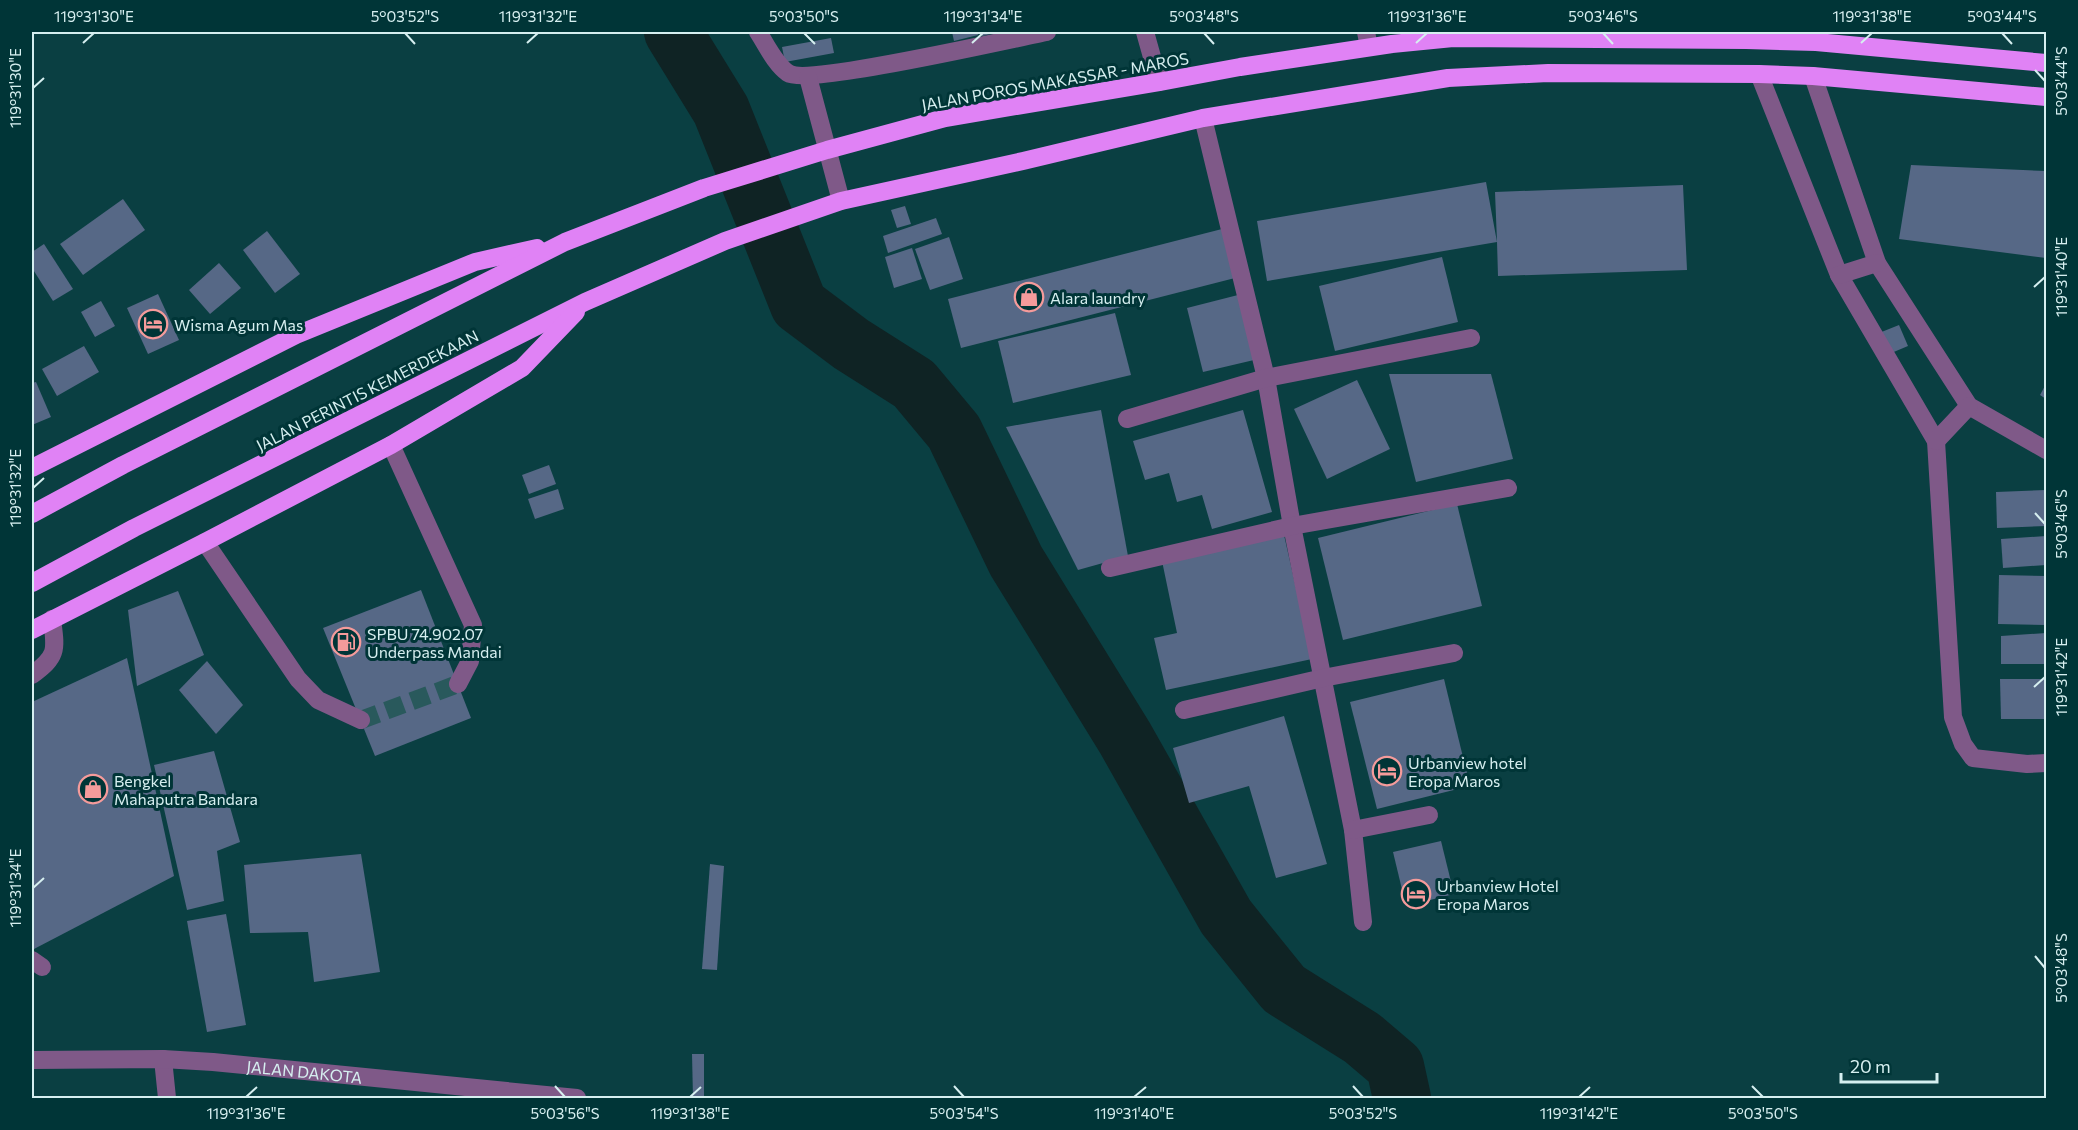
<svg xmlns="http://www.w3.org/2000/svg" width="2078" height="1130" font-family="Commissioner,sans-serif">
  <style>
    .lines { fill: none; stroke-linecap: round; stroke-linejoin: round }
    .river { stroke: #0f2324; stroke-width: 58 }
    .building { fill: #566886 }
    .minor-tunnel { stroke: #29595c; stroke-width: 18; stroke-dasharray: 18 9; stroke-linecap: butt }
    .minor { stroke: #7f5988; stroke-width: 18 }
    .highway { stroke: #e082f5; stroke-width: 18 }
    .ticks { fill: none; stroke: #d6eff0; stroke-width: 2 }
    .labels { text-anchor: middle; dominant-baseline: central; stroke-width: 6; stroke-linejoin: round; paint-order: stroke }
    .street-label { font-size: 16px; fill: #d6eff0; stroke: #003537 }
    .poi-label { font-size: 16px; fill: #d6eff0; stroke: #003537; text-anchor: start }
    .neatline { fill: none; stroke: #d6eff0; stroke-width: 2 }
    .ticks-label { font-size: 15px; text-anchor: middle; fill: #d6eff0 }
  </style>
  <rect width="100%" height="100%" fill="#0a3f42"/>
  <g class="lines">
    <!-- river -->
    <path class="river" d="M673,32L721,110L799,305L851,344L914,384L954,432L1016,561L1125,738L1226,917L1284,989L1362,1038L1395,1066L1402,1098"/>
  </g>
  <!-- building -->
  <g class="building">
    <path d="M952,32H977L978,35L954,41Z"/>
    <path d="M981,32H999L982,36Z"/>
    <path d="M831,38L834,53L785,62L782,47Z"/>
    <path d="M1911,165L2046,171V258L1899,239Z"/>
    <path d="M1486,182L1497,242L1495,192L1683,185L1687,270L1498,276L1497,242L1267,281L1257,221Z"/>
    <path d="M123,199L145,230L83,275L60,244Z"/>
    <path d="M905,206L911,224L897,228L891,210Z"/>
    <path d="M936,218L942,234L888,253L883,236Z"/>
    <path d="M1222,229L1235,278L961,348L948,299Z"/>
    <path d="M267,231L300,274L275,293L243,250Z"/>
    <path d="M949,237L963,279L930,290L915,249Z"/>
    <path d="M44,244L73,289L53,301L32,268V252Z"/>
    <path d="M912,248L922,279L894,288L885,257Z"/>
    <path d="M1442,257L1458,322L1335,351L1319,286Z"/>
    <path d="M219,263L241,288L210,314L189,290Z"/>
    <path d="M158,294L179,340L148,354L127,308Z"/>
    <path d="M1238,295L1254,360L1203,372L1187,308Z"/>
    <path d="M101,301L115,326L95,337L81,312Z"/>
    <path d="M1115,313L1131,375L1013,403L998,341Z"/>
    <path d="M1899,325L1908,346L1889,354L1879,333Z"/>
    <path d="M84,346L99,372L57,396L42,369Z"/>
    <path d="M1389,374H1491L1513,459L1416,482Z"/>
    <path d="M1357,380L1390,449L1327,479L1294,409Z"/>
    <path d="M36,382L51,417L32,425V383Z"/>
    <path d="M2046,384V399L2040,395Z"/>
    <path d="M1101,410L1128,556L1078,570L1006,427Z"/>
    <path d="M1243,410L1272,512L1212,529L1202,495L1177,502L1169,473L1145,480L1133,441Z"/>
    <path d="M549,465L556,484L529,494L522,475Z"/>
    <path d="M558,489L564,509L535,519L528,499Z"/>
    <path d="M2046,490V526L1997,528L1996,492Z"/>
    <path d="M1457,504L1482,606L1343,640L1318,538Z"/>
    <path d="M1284,535L1312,659L1166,690L1154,638L1177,633L1162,561Z"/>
    <path d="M2046,536V565L2003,568L2001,539Z"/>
    <path d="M1999,575L2046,576V625L1998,624Z"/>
    <path d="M421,590L471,718L375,756L323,628Z"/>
    <path d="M178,591L204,655L137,686L128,610Z"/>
    <path d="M2046,633V664H2001V636Z"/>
    <path d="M127,658L174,876L34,949L32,944V702Z"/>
    <path d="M207,661L243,705L216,734L179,690Z"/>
    <path d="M1444,679L1470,786L1377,809L1350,702Z"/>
    <path d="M2000,679H2046V719H2001Z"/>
    <path d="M1284,716L1327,864L1276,878L1249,786L1189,803L1173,748Z"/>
    <path d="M214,751L240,842L217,851L224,901L187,910L154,765Z"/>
    <path d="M1441,841L1454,894L1406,906L1393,852Z"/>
    <path d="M361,854L380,972L314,982L308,932L250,933L244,865Z"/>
    <path d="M710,864L724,866L717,970L702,969Z"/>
    <path d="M226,914L246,1025L207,1032L187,921Z"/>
    <path d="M692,1054H704V1098H693Z"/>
  </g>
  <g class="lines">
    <!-- minor-tunnel -->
    <path class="minor-tunnel" d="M361,720L458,684"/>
    <!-- minor -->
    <g class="minor">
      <path d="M758,32C766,44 775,64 788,73C807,86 1011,39 1047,32"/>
      <path d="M1145,32L1159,82"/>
      <path d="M1366,32L1369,47"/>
      <path d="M1759,74L1839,275L1936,441L1953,717L1963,744L1973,758L2027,764L2046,763"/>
      <path d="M1813,76L1877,263L1969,406L2046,450"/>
      <path d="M808,77L841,201"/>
      <path d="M1203,118L1266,378L1292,526L1353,830L1363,922"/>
      <path d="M1839,275L1877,263"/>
      <path d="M1127,419L1266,378L1471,338"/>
      <path d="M1936,441L1969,406"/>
      <path d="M391,445L473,625L470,661L458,684"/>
      <path d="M205,542L298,679L318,700L361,720"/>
      <path d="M1110,568L1292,526L1508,488"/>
      <path d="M32,675C58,656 56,650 52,619"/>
      <path d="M1184,710L1323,678L1454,653"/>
      <path d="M1353,830L1429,815"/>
      <path d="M32,960L42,967"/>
      <path d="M163,1059L167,1098"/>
      <path id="s1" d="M32,1060L163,1059L213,1062L577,1098"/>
    </g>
    <!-- highway -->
    <g class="highway">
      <path d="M32,468L296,335L475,262L537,248"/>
      <path d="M32,514L123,465L565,242L704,188L827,150L945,118L1159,82L1240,67L1392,44L1453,38L1746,40L1816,42L2046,63"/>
      <path d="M32,583L134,528L585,302L725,241L841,201L1023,161L1203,118L1448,78L1548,73L1759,74L1813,76L2046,97"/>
      <path d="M32,630L205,542L391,445L522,368L576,312"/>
    </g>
  </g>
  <!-- ticks -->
  <path class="ticks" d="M405,33L415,44M804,33L815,44M1204,33L1214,44M1603,33L1613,44M2002,33L2012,44M83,43L94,33M527,43L538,33M972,43L983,33M1416,43L1427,33M1861,43L1872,33M2035,70L2045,81M33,88L44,78M2034,287L2045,277M33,488L44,478M2035,513L2045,524M2034,687L2045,677M33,888L44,878M2035,956L2045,968M555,1086L565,1097M954,1086L964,1097M1353,1086L1363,1097M1752,1086L1763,1097M246,1097L257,1087M690,1097L701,1087M1134,1097L1146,1087M1579,1097L1590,1087"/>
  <!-- icons -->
  <defs>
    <g id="shop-ring" transform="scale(1.5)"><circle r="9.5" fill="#003537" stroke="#f59b9b" stroke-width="1.5"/><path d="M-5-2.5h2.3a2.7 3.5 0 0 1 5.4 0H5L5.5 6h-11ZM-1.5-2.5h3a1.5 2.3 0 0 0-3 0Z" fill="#f59b9b"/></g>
    <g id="hotel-ring" transform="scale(1.5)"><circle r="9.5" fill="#003537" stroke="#f59b9b" stroke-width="1.5"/><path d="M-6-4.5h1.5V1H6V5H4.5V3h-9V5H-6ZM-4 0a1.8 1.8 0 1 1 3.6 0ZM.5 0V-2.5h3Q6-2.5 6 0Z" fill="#f59b9b"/></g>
    <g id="fuel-ring" transform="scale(1.5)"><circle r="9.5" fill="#003537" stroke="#f59b9b" stroke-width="1.5"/><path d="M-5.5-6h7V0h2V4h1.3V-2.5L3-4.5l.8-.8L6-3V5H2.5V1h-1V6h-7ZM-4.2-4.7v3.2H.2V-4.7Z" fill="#f59b9b"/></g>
  </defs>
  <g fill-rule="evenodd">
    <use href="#shop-ring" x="1029" y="297"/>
    <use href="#hotel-ring" x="153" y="324"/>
    <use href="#fuel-ring" x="346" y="642"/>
    <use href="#hotel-ring" x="1387" y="771"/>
    <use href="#shop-ring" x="93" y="789"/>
    <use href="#hotel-ring" x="1416" y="894"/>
  </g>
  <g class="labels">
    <!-- street labels -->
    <g class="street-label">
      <text transform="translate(1055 81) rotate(-10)">JALAN POROS MAKASSAR - MAROS</text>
      <text transform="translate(367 390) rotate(-27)">JALAN PERINTIS KEMERDEKAAN</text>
      <text stroke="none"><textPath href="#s1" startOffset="273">JALAN DAKOTA</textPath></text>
    </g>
    <!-- poi labels -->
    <g class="poi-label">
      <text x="1050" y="297">Alara laundry</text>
      <text x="174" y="324">Wisma Agum Mas</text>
      <text x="367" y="633">SPBU 74.902.07<tspan x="367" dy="18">Underpass Mandai</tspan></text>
      <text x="1408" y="762">Urbanview hotel<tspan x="1408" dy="18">Eropa Maros</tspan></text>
      <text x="114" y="780">Bengkel<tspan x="114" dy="18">Mahaputra Bandara</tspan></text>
      <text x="1437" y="885">Urbanview Hotel<tspan x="1437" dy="18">Eropa Maros</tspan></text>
    </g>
  </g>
  <!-- border -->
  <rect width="2078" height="1130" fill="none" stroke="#003537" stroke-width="66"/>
  <!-- scale -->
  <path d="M1841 1073v9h96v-9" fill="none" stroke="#d6eff0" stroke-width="3"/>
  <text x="1850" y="1073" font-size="18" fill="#d6eff0" stroke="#003537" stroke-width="4.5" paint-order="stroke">20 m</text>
  <rect x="33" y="33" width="2012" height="1064" class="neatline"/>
  <g class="ticks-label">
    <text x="94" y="22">119°31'30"E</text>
    <text x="405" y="22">5°03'52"S</text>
    <text x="538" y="22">119°31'32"E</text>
    <text x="804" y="22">5°03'50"S</text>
    <text x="983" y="22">119°31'34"E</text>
    <text x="1204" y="22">5°03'48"S</text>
    <text x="1427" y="22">119°31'36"E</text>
    <text x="1603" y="22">5°03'46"S</text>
    <text x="1872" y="22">119°31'38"E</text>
    <text x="2002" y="22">5°03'44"S</text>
    <text transform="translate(2062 81) rotate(-90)" y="5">5°03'44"S</text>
    <text transform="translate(16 88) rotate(-90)" y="5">119°31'30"E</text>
    <text transform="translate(2062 277) rotate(-90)" y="5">119°31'40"E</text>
    <text transform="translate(16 488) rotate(-90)" y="5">119°31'32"E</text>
    <text transform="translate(2062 524) rotate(-90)" y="5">5°03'46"S</text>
    <text transform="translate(2062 677) rotate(-90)" y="5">119°31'42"E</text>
    <text transform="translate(16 888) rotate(-90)" y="5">119°31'34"E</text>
    <text transform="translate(2062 968) rotate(-90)" y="5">5°03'48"S</text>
    <text x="246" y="1119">119°31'36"E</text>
    <text x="565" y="1119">5°03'56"S</text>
    <text x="690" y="1119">119°31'38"E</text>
    <text x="964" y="1119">5°03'54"S</text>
    <text x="1134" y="1119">119°31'40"E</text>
    <text x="1363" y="1119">5°03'52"S</text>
    <text x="1579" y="1119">119°31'42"E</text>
    <text x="1763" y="1119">5°03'50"S</text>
  </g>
</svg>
